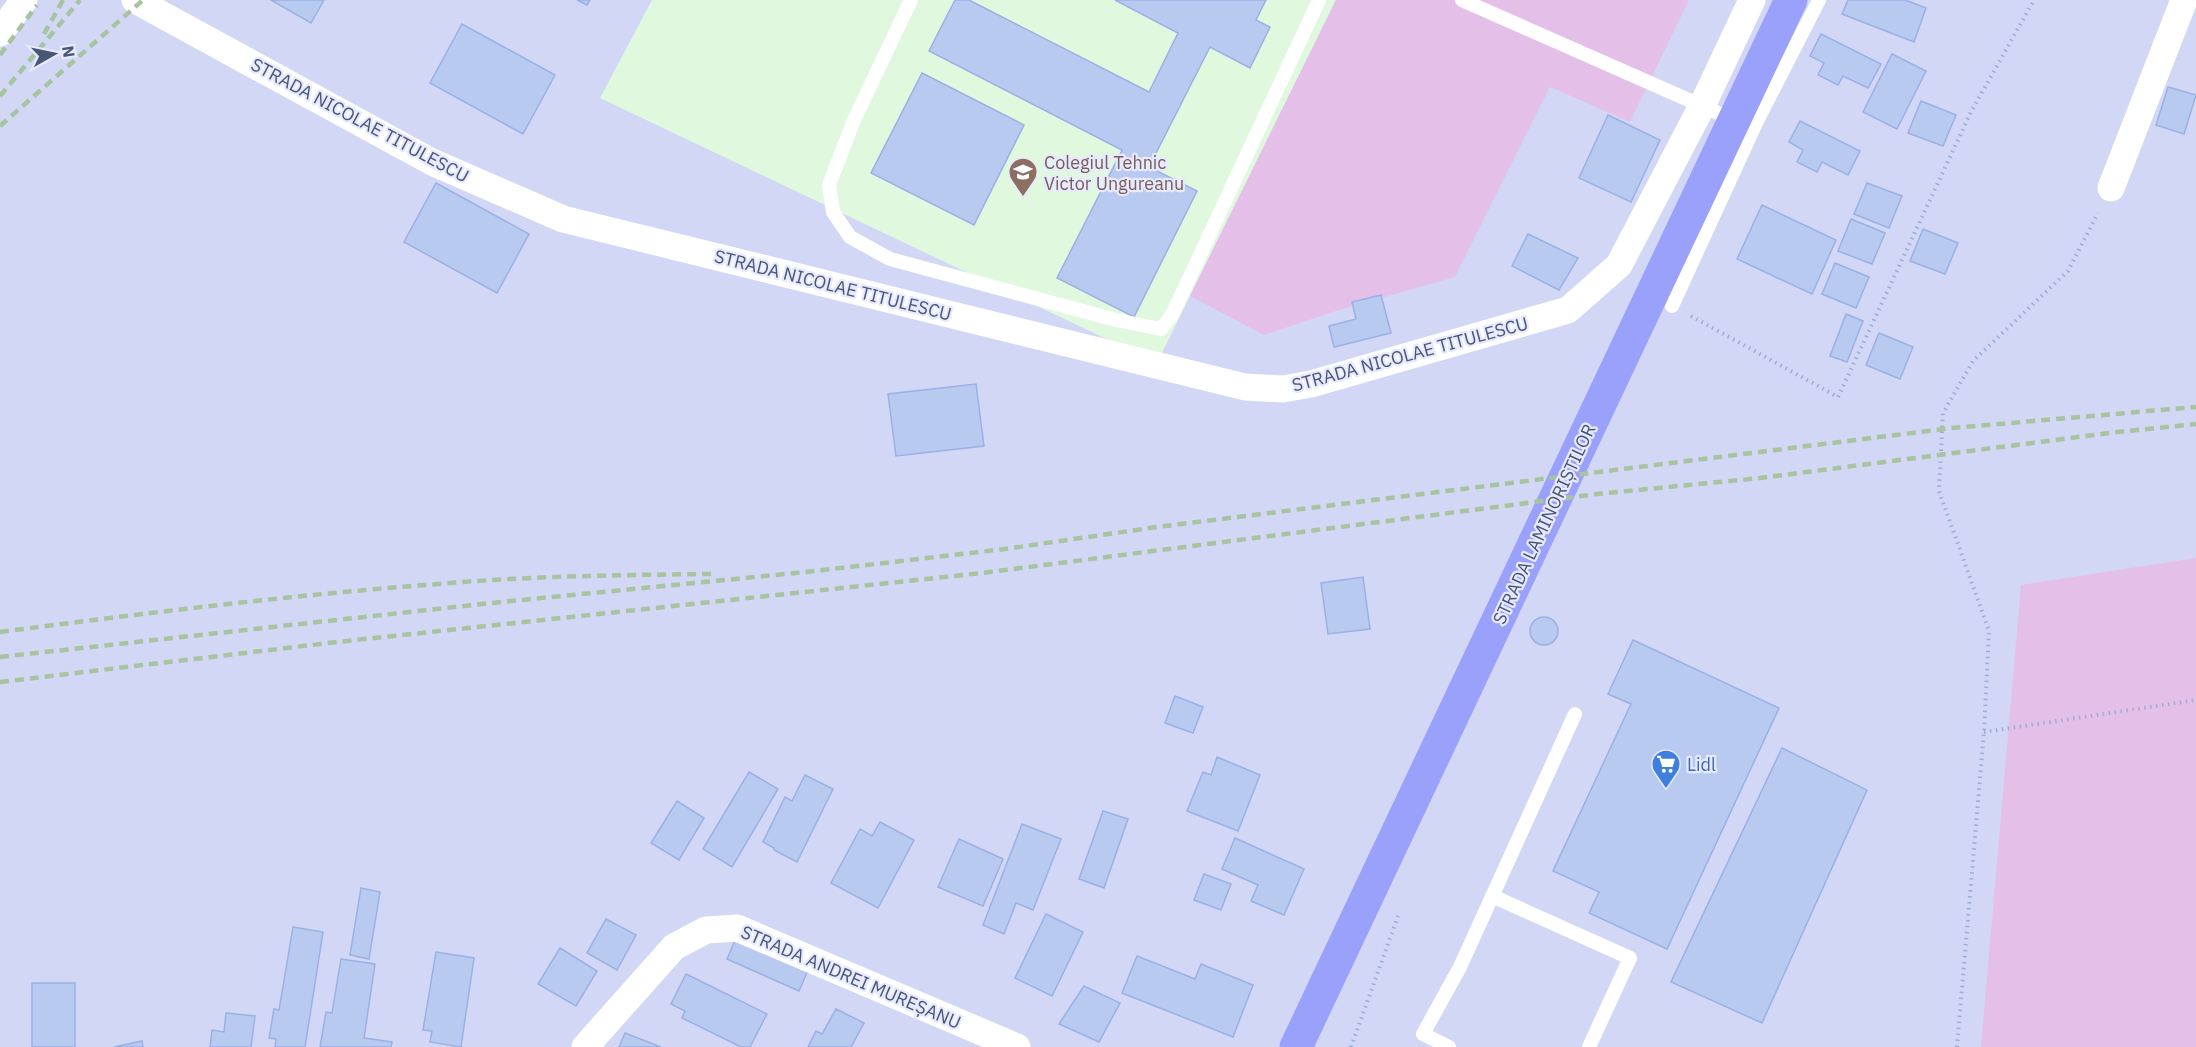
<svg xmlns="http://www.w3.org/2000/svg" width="2196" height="1047" font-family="'IBM Plex Sans',sans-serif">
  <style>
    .residential { fill: #d2d7f5 }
    .education { fill: #e0f8de }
    .green { fill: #e4c0e9 }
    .building { fill: #b9caf1; stroke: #99b1e4; stroke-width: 1.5 }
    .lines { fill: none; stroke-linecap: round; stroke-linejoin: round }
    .path { stroke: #9caed5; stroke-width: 4; stroke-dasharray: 1.5 4.5; stroke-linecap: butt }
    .service { stroke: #fff; stroke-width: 14 }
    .minor { stroke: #fff; stroke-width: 27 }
    .primary { stroke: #99a1fb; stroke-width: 33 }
    .rail { stroke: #a6c4a0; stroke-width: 4.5; stroke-dasharray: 9 6; stroke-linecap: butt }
    .labels { text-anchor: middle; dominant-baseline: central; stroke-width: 4.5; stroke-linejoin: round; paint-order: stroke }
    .street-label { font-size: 18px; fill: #485773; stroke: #e7e9ff }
    .education-label { font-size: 18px; fill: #785e54; stroke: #e7e9ff; text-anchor: start }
    .shop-label { font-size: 18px; fill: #366cbe; stroke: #e7e9ff; text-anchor: start }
  </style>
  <rect width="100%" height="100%" fill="#e1e3fc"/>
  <!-- residential -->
  <rect class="residential" x="0" y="0" width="2196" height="1047"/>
  <!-- education -->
  <path class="education" d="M652,0H1336L1157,363L600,98Z"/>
  <!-- green -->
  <g class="green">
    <path d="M1336,0H1689L1630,122L1550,87L1455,277L1339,310L1264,335L1190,296Z"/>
    <path d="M2196,558V1047H1981L2021,585Z"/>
  </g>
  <!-- building -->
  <g class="building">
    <path d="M271,0H324L311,23Z"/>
    <path d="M577,0H590L587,5Z"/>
    <path d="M955,0H969L1149,92L1178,33L1115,0H1266L1256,20L1270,27L1250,68L1210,47L1149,167L1197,191L1134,317L1057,278L1122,150L929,51Z"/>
    <path d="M1848,0H1905L1926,8L1914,42L1842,14Z"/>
    <path d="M462,24L555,75L523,134L430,83Z"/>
    <path d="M1821,34L1881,64L1868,88L1843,76L1838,85L1818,75L1824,63L1810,56Z"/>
    <path d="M1892,54L1926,71L1897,129L1863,112Z"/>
    <path d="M922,73L1024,125L974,225L871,173Z"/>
    <path d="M2168,87L2196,95L2184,134L2156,125Z"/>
    <path d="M1921,101L1956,115L1943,146L1908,133Z"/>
    <path d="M1608,115L1660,140L1631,202L1579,178Z"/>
    <path d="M1800,121L1860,151L1848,175L1822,162L1817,172L1797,162L1803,150L1789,142Z"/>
    <path d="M436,183L529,234L497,293L404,242Z"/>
    <path d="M1867,183L1902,196L1889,228L1854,214Z"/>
    <path d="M1762,205L1836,240L1812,294L1737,259Z"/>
    <path d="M1851,219L1885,233L1872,264L1838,251Z"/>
    <path d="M1923,229L1958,243L1945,274L1910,261Z"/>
    <path d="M1528,234L1578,258L1559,290L1512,266Z"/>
    <path d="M1835,263L1869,277L1856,308L1822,294Z"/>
    <path d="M1381,295L1391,333L1334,347L1329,326L1356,319L1352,302Z"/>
    <path d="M1846,314L1863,321L1847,362L1830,356Z"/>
    <path d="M1879,333L1913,347L1900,379L1866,365Z"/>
    <path d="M976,384L984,446L896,456L888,394Z"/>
    <path d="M1363,577L1370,629L1328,634L1321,583Z"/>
    <circle cx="1544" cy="631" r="14"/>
    <path d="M1633,640L1779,708L1667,949L1589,913L1599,892L1553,871L1631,704L1608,694Z"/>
    <path d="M1175,696L1203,707L1193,733L1165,723Z"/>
    <path d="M1782,748L1867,790L1762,1023L1671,982Z"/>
    <path d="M1217,757L1260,775L1238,831L1187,811L1203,772L1211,775Z"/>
    <path d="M749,772L778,789L732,867L703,849Z"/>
    <path d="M805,775L833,789L797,862L774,850V848L763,842L785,797L792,801Z"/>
    <path d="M677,801L704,818L679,860L651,843Z"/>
    <path d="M1103,811L1128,819L1104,888L1079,879Z"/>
    <path d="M880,822L914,840L878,908L831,883L860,829L872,836Z"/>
    <path d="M1022,824L1061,839L1033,910L1016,903L1004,934L983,925Z"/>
    <path d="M1235,838L1304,869L1284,915L1251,901L1258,885L1222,869Z"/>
    <path d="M959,839L1003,859L983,906L938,887Z"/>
    <path d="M1204,874L1231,884L1221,910L1194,900Z"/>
    <path d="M361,888L380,892L369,959L350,955Z"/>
    <path d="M1046,914L1083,932L1052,996L1015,978Z"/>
    <path d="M606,919L636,935L617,970L587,953Z"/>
    <path d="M293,927L323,932L305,1047H275L276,1039L269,1038L274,1009L279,1010Z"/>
    <path d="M736,938L808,970L799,991L727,959Z"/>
    <path d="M560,948L597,971L576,1006L538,984Z"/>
    <path d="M436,952L474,958L461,1047L430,1042L432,1031L423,1030Z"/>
    <path d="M1137,956L1195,979L1201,964L1253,985L1233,1037L1122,993Z"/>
    <path d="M341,959L375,964L364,1038L392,1042L391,1047H320L326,1012L332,1013Z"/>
    <path d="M686,974L767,1014L750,1047H741L682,1018L685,1011L671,1004Z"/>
    <rect x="32" y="983" width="43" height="64"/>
    <path d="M1084,986L1120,1003L1099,1042L1059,1024Z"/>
    <path d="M836,1009L864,1023L851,1047H808L816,1031L822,1034Z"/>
    <path d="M226,1013L255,1016L251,1047H210L212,1030L224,1032Z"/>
    <path d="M625,1033L661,1047H619Z"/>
    <path d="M142,1041L143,1047H114Z"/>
  </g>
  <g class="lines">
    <!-- path -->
    <g class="path">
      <path d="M1691,316L1838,397L1971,112L2034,0"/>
      <path d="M1984,732L2196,700"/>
      <path d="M1351,1047L1398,916"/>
      <path d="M1957,1047L1984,732L1989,631L1939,491L1943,413L1973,361L2068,271L2098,213"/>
    </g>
    <!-- service -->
    <g class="service">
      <path d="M911,0L854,120L829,185L833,212L850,237L890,259L1116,320L1161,329L1172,315L1319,0"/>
      <path d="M1462,0L1734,120"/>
      <path d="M1672,306L1756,123L1819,0"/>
      <path d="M1492,896L1630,958L1589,1047"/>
      <path d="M1449,1047L1423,1034L1460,967L1575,714"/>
    </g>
    <!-- minor -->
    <g class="minor">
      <path d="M135,0L432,162L563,219L1245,387L1283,389L1311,384L1568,310L1619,265L1702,106L1752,0"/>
      <path d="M0,33L24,0"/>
      <path d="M2111,188L2184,0"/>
      <path d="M585,1047L674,947L706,930L737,928L1017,1047"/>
    </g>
    <!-- primary -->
    <path class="primary" d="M1296,1047L1791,0"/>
    <!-- rail -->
    <g class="rail">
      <path d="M44,34L63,0"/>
      <path d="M0,55L37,5"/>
      <path d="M0,96L80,0"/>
      <path d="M0,126L143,0"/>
      <path d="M0,632C146,613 292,595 438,584C529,576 620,575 711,574"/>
      <path d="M0,657L491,603L806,572L1005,549L1157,527L1952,428L2196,407"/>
      <path d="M0,682L337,642L982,573L1597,494L1760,478L2117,432L2196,424"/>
    </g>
  </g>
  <!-- icons -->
  <defs>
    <g id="school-pin" transform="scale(1.5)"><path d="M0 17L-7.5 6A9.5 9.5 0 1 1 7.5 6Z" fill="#8d6e63" stroke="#e7e9ff"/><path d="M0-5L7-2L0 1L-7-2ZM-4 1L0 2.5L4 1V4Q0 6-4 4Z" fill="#fff"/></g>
    <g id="supermarket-pin" transform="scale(1.5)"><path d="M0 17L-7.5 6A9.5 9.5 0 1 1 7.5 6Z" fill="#3f7fe0" stroke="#e7e9ff"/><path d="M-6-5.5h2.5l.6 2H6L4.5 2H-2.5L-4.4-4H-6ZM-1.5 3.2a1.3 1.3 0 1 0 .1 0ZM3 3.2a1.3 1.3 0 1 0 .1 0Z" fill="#fff"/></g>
  </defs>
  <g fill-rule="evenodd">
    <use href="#school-pin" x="1023" y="172"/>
    <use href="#supermarket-pin" x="1666" y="764"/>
  </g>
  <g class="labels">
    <!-- street labels -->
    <g class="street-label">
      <text transform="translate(360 120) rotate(28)">STRADA NICOLAE TITULESCU</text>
      <text transform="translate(833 285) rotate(14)">STRADA NICOLAE TITULESCU</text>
      <text transform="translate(1410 354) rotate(-15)">STRADA NICOLAE TITULESCU</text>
      <text transform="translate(1544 524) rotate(-65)">STRADA LAMINORIȘTILOR</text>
      <text transform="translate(851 977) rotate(23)">STRADA ANDREI MUREȘANU</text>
    </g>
    <!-- education labels -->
    <g class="education-label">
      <text x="1044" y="162">Colegiul Tehnic<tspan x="1044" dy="21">Victor Ungureanu</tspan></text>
    </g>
    <!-- shop labels -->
    <g class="shop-label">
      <text x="1687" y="764">Lidl</text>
    </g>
  </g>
  <!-- north arrow -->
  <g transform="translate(54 54) rotate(81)" stroke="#e7e9ff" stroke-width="4.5" paint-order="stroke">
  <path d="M0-4.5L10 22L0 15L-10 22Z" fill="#485773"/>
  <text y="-9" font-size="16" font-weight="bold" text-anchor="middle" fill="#485773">N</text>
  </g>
</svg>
